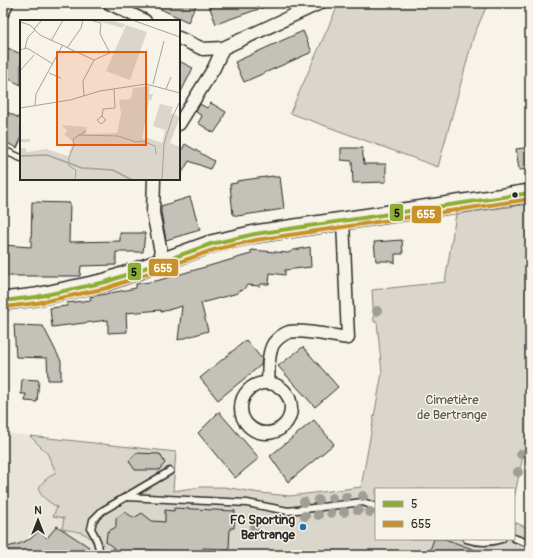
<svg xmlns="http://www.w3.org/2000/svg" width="533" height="558" font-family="Pangolin,sans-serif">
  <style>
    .built { fill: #e8e4da }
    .green { fill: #dad6cc; stroke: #82807c }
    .building { fill: #c4c1b9; stroke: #2b2b2b }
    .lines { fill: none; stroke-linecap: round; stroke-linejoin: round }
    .lane-casing { stroke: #2b2b2b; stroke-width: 9 }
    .street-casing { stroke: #2b2b2b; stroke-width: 15 }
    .secondary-casing { stroke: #2b2b2b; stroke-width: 20 }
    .lane { stroke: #f7f3e8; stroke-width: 6 }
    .street { stroke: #f7f3e8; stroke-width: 12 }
    .secondary { stroke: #f7f3e8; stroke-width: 17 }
    .bus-1-casing { stroke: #f7f3e8; stroke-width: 7 }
    .bus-2-casing { stroke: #f7f3e8; stroke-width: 7 }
    .bus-1 { stroke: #8dad36; stroke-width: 4 }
    .bus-2 { stroke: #c79227; stroke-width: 4 }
    .tree { fill: #9f9d96 }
    .bus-dot { fill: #2b2b2b; stroke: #f7f3e8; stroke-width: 1.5 }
    .poi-dot { fill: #1f6fb2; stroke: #f7f3e8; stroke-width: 1.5 }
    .labels { text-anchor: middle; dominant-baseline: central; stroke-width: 3; stroke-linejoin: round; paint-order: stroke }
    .park-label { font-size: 13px; fill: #575653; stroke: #f7f3e8 }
    .poi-label { font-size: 13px; font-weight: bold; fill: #2b2b2b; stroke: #f7f3e8; text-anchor: end }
    .inset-river { fill: none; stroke: #afaca4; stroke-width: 2 }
    .inset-road { fill: none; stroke: #a5a39c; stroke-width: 1 }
    .view { fill: #e8590c; fill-opacity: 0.15; stroke: #e8590c; stroke-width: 2 }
    .inset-edge { fill: none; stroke: #2b2b2b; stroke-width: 2 }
    .line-badge { stroke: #f7f3e8; stroke-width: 1.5 }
    .badge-label { font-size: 11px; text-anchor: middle; font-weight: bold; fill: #fff }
    .pale-badge-label { font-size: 11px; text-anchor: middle; font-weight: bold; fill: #111 }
  </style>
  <rect width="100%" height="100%" fill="#f7f3e8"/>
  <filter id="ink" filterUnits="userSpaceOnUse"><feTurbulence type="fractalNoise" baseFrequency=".025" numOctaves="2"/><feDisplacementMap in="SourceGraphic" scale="8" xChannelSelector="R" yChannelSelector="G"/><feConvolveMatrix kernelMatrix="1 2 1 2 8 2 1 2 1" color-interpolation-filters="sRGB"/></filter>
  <g filter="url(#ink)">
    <!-- built -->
    <path class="built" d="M3,433L116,446L64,518L62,529L85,534L92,540L95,549V555H3Z"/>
    <!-- green -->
    <g class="green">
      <path d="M339,3H488L474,35L438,167L290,113Z"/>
      <path d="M530,204V422L514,499V489H376V539H514V522L528,528L530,526V555H95C95,532 80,532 62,529L64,518L53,516L57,507C33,492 34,487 56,472L47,453L30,436L176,452L173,491L201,487H224L260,493L290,496L361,487L382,373L377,322H374L372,290L445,282L456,214Z"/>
    </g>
    <!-- building -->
    <g class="building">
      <path d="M148,3H197L188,22Z"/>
      <path d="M208,3H270V5L216,24Z"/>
      <path d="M303,31L312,52L244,82L235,62Z"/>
      <path d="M3,46L21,54V85L3,76Z"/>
      <path d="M179,61L193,68L179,96Z"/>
      <path d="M211,103L226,112L222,119L223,120L214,133L198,123L202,116L196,112L200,104L207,108Z"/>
      <path d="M3,110L21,119V139L17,148L3,141Z"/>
      <path d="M185,144L214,161L210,169L189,161L179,178V155Z"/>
      <path d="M530,147V169L519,170L516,149Z"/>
      <path d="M341,148H362L364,164H386V182L353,183L352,161L341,160Z"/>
      <path d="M273,176V177H280L284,209L237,216L236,215H233L230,184L237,183V181Z"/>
      <path d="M190,197L200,230L166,240L161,212V206Z"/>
      <path d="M32,202L70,203L69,242L120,241V233H145L143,252H116V265L81,266L80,276H3V245L31,247Z"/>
      <path d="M402,240L403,254H395V263L389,261H376L374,242Z"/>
      <path d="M310,247L311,267L285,270V275L270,273L269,284H261L260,286L247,285L243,290L238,291V293L201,303L208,331L178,340L182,306L161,312V310L126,313L127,332L108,333V320L52,327L50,308L67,306L66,303L91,300L90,297L136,288V284L156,281L251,254V250L288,253L294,250Z"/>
      <path d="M14,325L43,326L61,361V380H48L47,358L16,357Z"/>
      <path d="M246,340L262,359L261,365L218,400L200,378Z"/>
      <path d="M303,347L338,387L315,407L278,366Z"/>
      <path d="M22,379L39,380L37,402L25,401L26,394H21Z"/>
      <path d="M219,412L259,458L235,478L198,433Z"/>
      <path d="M314,420L334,444L288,482L270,456Z"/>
      <path d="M136,453L160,454L165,463L159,470H135L129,461Z"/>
      <path d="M174,508L235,511L234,528H230L229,549L203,548V553L149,550V555H114V548L106,542L107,532L116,527V518L125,512L134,518L142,513L152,521L165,522V510L174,511Z"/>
      <path d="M57,526L89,547L82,555H3V548L19,544L30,539L40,530L47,538Z"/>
      <path d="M434,539H445L486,554V555H435L429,553Z"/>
    </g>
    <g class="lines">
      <!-- lane casing -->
      <g class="lane-casing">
        <g id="lane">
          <path d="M3,150L21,158"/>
          <path d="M127,497L247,503L288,511L363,502L376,507"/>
          <path d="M514,538L530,544"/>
          <path d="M466,539C478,543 490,543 502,539"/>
          <path d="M99,555C100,545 96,537 91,529L93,520L102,511L170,471"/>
        </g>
      </g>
      <!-- street casing -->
      <g class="street-casing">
        <g id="street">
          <path d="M109,3L145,21"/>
          <path d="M3,12L7,3"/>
          <path d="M179,38L203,49L223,48"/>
          <path d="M179,124L214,68L223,48L320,3"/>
          <path d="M154,179L153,213L163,262"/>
          <circle cx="266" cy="408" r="25"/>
          <path d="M268,383C269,371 267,353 274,343C278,338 283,334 289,332C301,329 334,336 348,338L343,220"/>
        </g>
      </g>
      <!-- secondary casing -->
      <g class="secondary-casing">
        <path id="secondary" d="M3,301L36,297L106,282L211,244L255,234L530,193"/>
      </g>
      <!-- lane -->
      <use href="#lane" class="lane"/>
      <!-- street -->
      <use href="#street" class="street"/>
      <!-- secondary -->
      <use href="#secondary" class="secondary"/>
      <!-- bus-1 casing -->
      <g class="bus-1-casing">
        <path id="bus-1" d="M3,301L36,297L106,282L211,244L255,234L530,193"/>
      </g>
      <!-- bus-2 casing -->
      <g class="bus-2-casing">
        <path id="bus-2" d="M4,307L37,303L107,288L213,250L256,240L530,199"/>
      </g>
      <!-- bus-1 -->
      <use href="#bus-1" class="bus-1"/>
      <!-- bus-2 -->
      <use href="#bus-2" class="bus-2"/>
    </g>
    <!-- trees -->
    <g class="tree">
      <circle cx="377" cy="311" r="5"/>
      <circle cx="521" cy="454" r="5"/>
      <circle cx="518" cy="472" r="5"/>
      <circle cx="363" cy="496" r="5"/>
      <circle cx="346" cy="497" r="5"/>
      <circle cx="332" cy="498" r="5"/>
      <circle cx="318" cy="500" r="5"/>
      <circle cx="304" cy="502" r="5"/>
      <circle cx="358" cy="510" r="5"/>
      <circle cx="344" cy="512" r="5"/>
      <circle cx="370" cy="512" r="5"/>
      <circle cx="331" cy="513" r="5"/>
      <circle cx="318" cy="515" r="5"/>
      <circle cx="305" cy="516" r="5"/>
      <circle cx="254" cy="528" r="5"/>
    </g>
  </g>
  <!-- markers -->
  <circle class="bus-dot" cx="515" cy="195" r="3.5"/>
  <circle class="poi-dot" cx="303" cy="527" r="4"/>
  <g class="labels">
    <!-- park labels -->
    <g class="park-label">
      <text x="452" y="400">Cimetière<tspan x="452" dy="15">de Bertrange</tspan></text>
    </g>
    <!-- poi labels -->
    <g class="poi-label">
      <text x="295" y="520">FC Sporting<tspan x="295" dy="15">Bertrange</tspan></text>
    </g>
  </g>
  <!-- overview -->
  <g transform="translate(20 20)">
    <rect width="160" height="160" fill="#f7f3e8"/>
    <path d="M74,0H90L105,4L103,8ZM106,5L127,12L110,60L86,51ZM130,66L129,74H133L131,81L129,80L122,119L128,118L142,123L145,110L133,106L140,84L153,87L151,93L160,97L150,123L160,127V160H0V104V119H10V122H0L1,128H5L7,132L26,129L48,136L53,122L44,114L47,111L42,105L67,107L66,114L97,113L101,94L99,80L111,79L113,68Z" fill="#dad6cc"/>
    <path class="inset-river" d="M0,136L27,135L62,148L93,150L112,160"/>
    <path class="inset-road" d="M70,0L81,3L80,14L90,33M112,0L160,17M0,2L10,5L20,15L74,40M14,9L22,0M31,21L43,0M5,28L8,17L15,10M47,28L61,8L63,0M0,30L7,28L33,44M0,51L14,35M29,53L41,58M133,64L144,21M146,69L151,57M64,76L63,61L74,40L94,31M15,85L16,74L42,26M0,88L50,80L80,71L126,64L160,73M82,96L86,100L81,104L77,100L82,96L83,89L95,88L94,69M58,115L98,116L116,122L122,121L135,126L136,134M55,160L56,150L49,146V138L54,125L53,119L66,111M142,160L144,124L152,98L160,81"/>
    <path class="view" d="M37,32H126V125H37Z"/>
    <rect width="160" height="160" class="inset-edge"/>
  </g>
  <g class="line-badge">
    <rect x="389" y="203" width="15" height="19" rx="4" fill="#8dad36"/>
    <rect x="411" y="205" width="31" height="19" rx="4" fill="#c79227"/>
    <rect x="148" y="258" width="31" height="19" rx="4" fill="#c79227"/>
    <rect x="127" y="262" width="15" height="19" rx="4" fill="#8dad36"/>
  </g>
  <g class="badge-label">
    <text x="426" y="218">655</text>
    <text x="163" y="272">655</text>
  </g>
  <g class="pale-badge-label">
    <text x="397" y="217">5</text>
    <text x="134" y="276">5</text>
  </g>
  <!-- margin -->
  <rect width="533" height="558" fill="none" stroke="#f7f3e8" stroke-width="16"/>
  <rect x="8" y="8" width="517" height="542" fill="none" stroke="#2b2b2b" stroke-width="1.5" filter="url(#ink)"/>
  <!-- legend -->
  <rect x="375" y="488" width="140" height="52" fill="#f7f3e8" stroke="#a5a39c"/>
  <rect x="383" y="501" width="20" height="6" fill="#8dad36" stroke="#a5a39c"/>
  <text x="411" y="508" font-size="12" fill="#2b2b2b">5</text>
  <rect x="383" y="521" width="20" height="6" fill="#c79227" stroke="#a5a39c"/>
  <text x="411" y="528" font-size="12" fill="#2b2b2b">655</text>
  <!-- north arrow -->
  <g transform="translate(38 520)" stroke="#f7f3e8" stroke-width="3" paint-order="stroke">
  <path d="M0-3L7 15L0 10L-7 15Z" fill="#2b2b2b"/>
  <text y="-6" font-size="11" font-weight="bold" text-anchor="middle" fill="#2b2b2b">N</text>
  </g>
</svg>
